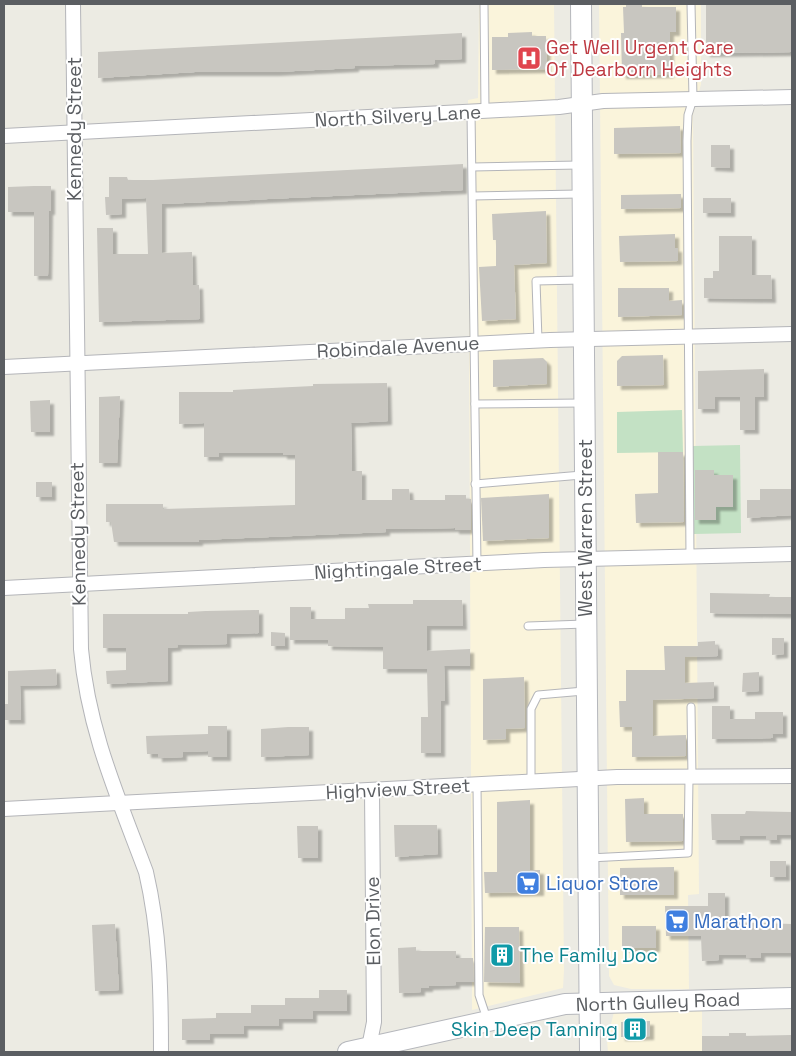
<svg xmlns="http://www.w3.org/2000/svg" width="796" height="1056" font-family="'Space Grotesk',sans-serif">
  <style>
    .commercial { fill: #faf4db }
    .green { fill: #c3e1c4 }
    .building { fill: #c8c6c0; filter: url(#shadow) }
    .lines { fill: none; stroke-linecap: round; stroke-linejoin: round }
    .lane-casing { stroke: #b4b5b9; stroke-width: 9 }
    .street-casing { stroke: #b4b5b9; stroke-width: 16 }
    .secondary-casing { stroke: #b5b7bc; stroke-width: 22 }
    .lane { stroke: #fff; stroke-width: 7 }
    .street { stroke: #fff; stroke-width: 14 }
    .secondary { stroke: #fff; stroke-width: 20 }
    .labels { text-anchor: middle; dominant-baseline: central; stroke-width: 4; stroke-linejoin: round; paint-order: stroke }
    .health-label { font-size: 19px; fill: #be3a42; stroke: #fff; text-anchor: start }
    .street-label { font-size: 19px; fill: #5b5e62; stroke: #fff }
    .shop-label { font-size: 19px; fill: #366cbe; stroke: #fff; text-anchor: start }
    .culture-label { font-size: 19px; fill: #0d838f; stroke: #fff; text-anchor: start }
  </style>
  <defs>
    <filter id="shadow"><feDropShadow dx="4" dy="4" stdDeviation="1" flood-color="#0004"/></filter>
  </defs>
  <rect width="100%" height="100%" fill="#ecebe3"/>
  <!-- commercial -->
  <g class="commercial">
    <path d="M479,4H554L564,970L563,988L472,1010L468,100L478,98Z"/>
    <path d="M599,4H701V84L693,115L699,894L688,895L689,989H631L614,985L609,976Z"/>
    <path d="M702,1010V1052H608L607,1040L614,1012Z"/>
  </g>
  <!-- green -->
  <g class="green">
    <path d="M682,410L683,452L617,453V412Z"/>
    <path d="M740,445L741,533L694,534L693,446Z"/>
  </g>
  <!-- building -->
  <g class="building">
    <path d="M626,4H642V7H676V32H670V74L622,75L621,33H624L623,7H626Z"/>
    <path d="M706,4H792V52L706,53Z"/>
    <path d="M532,32V36H546L547,69L492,70V37H508V33Z"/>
    <path d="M462,33V59L435,60V64L355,66V68L275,72H195L98,78V52Z"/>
    <path d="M680,126L681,153L614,154V128Z"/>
    <path d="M711,145H730V168L711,167Z"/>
    <path d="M463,164V190L162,204V253L192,252L193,285H199L200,319L99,322L97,228H113V254H148L146,198L122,199V214L106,215L105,197H109V177H127L128,180H153Z"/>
    <path d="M34,186H51V211H49L48,276H34V212H8V187Z"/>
    <path d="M681,194V208L621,209V195Z"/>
    <rect x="703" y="198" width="28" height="15"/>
    <path d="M546,211L547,263L514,265L516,319L482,321L479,267L496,266V240H493L492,214Z"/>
    <path d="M675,234V248H678V261L620,262L619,236Z"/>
    <path d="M719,236H752V275H771L772,299L704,298V278H713V271H719Z"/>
    <path d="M618,288H669V301L682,300V315L618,317Z"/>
    <path d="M663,355L664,385L617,386V361L622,356Z"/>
    <path d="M543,358L547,362V384L493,387V360Z"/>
    <path d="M764,369V397H755V430H740V397H715V409H698V371Z"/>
    <path d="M387,383L388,421L351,423L352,471H362V500H392V489H409L410,500H445V495H466V499H471V530H455V528L386,529V532L199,540V542H114L111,522H106V504H163V509L295,505V455H283V453H219V457H204V423L179,424V392H233V390L313,386V384Z"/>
    <path d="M120,396L117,463H99V397Z"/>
    <path d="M50,400V432H31L30,401Z"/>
    <path d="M658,452H683L684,522L636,523L635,494L658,493Z"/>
    <path d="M695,470H714V475H733V507H716V520H695Z"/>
    <rect x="36" y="482" width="16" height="15"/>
    <path d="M760,489H792V515L747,518V500H760Z"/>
    <path d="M549,494V538L483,541L481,498Z"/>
    <path d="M710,593L770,594L769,597H792V614L710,613Z"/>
    <path d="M413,600H462L463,626H427V651L470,649V666H444L445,701H441V753H421V717H428L427,669H383V647L328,646V640H290V607H311V619H345V608H369L368,604H413Z"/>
    <path d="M259,610V633L227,634V644L177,645L178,647L168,648V681L107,684L106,671L126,670V648H103V614H188V612L206,611Z"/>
    <path d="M271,632L285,633V646H271Z"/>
    <path d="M772,638H784V654L772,655Z"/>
    <path d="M715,641V645H718V656L685,657V683L714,682V698L653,700V736L686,735V756L632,757V727H620L619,701H626V670H665L664,646H698V642Z"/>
    <path d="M56,669L57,685L20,686L21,720H5L4,704H8V671Z"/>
    <path d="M759,672V691L742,692L743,673Z"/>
    <path d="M524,677L525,728L506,729V739L483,740V679Z"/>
    <path d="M712,706H730V719H755V712H783V734H772L773,738L712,739Z"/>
    <path d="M208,726H227V757H208V751L183,752V757L158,758V754H147L146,736L208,734Z"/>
    <path d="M288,727H309V755L261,757V729Z"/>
    <path d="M644,798V814H683V841L626,842L625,799Z"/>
    <path d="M530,800V870H540V892L485,893L484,872H497V802Z"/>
    <path d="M746,811L792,812V835H777V840H766V836H740V840H712L711,814H745Z"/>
    <path d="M394,825H437L438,854L395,857Z"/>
    <path d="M297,826H318V858H298Z"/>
    <rect x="770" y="861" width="16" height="16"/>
    <path d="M674,867V895H620V868Z"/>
    <path d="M708,893H725V922L792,924V953H761V958H746V955H719V960L702,961L701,936H666L665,906H708Z"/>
    <path d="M115,924L119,990L95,991L92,925Z"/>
    <rect x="622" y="926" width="34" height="22"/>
    <path d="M485,927H519L520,983L484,982Z"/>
    <path d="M416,947V951H456V958H473L474,982H456V985L429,986V988H421V992L399,993L398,948Z"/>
    <path d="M319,990H347V1011H313V1019H279V1026H244V1034H210V1040H182V1019L216,1018V1013H251V1005H285V998H319Z"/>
    <path d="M650,1021V1036L621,1037V1022Z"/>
    <path d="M729,1033H746V1036L792,1035V1052H702V1036H729Z"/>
  </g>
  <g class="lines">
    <!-- lane casing -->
    <g class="lane-casing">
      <g id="lane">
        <path d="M484,4L485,111"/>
        <path d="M471,112L477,564"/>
        <path d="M473,167L580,165"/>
        <path d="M473,196L580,194"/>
        <path d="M538,340L536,281L581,280"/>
        <path d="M475,404L582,403"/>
        <path d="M475,484L582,475"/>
        <path d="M690,557L687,141L688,115L693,99L691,4"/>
        <path d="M528,626L585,624"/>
        <path d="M691,707L692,778"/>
        <path d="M531,782V709L538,695L584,691"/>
        <path d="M477,784L479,995L487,1019"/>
        <path d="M589,858L688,853L689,778"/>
      </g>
    </g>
    <!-- street casing -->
    <g class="street-casing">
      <g id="street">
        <path d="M73,4L81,649C88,730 118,797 146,872C160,932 161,991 161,1052"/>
        <path d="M4,136L559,107L603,101L792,97"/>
        <path d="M4,367L550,340L792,334"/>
        <path d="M4,588L544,560L792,554"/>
        <path d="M4,809L617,777L792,776"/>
        <path d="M368,1052L374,1022L372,790"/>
      </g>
    </g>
    <!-- secondary casing -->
    <g class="secondary-casing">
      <g id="secondary">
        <path d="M581,4L590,1052"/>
        <path d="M348,1052L565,1004L792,998"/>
      </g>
    </g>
    <!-- lane -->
    <use href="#lane" class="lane"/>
    <!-- street -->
    <use href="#street" class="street"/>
    <!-- secondary -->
    <use href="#secondary" class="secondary"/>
  </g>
  <!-- icons -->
  <defs>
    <g id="hospital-square" transform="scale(1.25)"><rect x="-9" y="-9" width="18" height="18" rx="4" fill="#e0444e" stroke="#fff"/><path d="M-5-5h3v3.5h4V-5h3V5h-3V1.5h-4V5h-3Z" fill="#fff"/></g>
    <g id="supermarket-square" transform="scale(1.25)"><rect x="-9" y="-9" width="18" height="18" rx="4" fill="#3f7fe0" stroke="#fff"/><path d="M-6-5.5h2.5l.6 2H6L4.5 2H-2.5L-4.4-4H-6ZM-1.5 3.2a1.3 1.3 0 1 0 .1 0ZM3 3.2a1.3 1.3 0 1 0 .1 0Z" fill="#fff"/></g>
    <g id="building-square" transform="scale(1.25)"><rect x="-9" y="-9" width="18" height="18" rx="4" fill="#0f9aa8" stroke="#fff"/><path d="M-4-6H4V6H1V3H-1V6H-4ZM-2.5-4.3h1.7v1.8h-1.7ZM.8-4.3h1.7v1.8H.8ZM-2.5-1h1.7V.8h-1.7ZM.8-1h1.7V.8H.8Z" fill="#fff"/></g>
  </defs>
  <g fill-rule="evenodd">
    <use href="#hospital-square" x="529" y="58"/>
    <use href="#supermarket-square" x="528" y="883"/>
    <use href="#supermarket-square" x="677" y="921"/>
    <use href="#building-square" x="502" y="955"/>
    <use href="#building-square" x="635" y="1029"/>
  </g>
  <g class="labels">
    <!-- health labels -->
    <g class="health-label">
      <text x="546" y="47">Get Well Urgent Care<tspan x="546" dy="22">Of Dearborn Heights</tspan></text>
    </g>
    <!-- street labels -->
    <g class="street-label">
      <text transform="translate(398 116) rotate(-3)">North Silvery Lane</text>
      <text transform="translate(74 129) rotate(-90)">Kennedy Street</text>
      <text transform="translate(398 347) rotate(-3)">Robindale Avenue</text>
      <text transform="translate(585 528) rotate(-90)">West Warren Street</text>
      <text transform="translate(78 534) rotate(-91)">Kennedy Street</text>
      <text transform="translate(398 568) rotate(-3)">Nightingale Street</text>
      <text transform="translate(398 789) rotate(-3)">Highview Street</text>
      <text transform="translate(373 921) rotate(-91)">Elon Drive</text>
      <text transform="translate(658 1002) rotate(-2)">North Gulley Road</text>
    </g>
    <!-- shop labels -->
    <g class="shop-label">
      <text x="546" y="883">Liquor Store</text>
      <text x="694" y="921">Marathon</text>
    </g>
    <!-- culture labels -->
    <g class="culture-label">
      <text x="520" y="955">The Family Doc</text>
      <text x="618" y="1029" text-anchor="end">Skin Deep Tanning</text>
    </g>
  </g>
  <!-- border -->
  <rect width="796" height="1056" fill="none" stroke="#5b5e62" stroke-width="10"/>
</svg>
